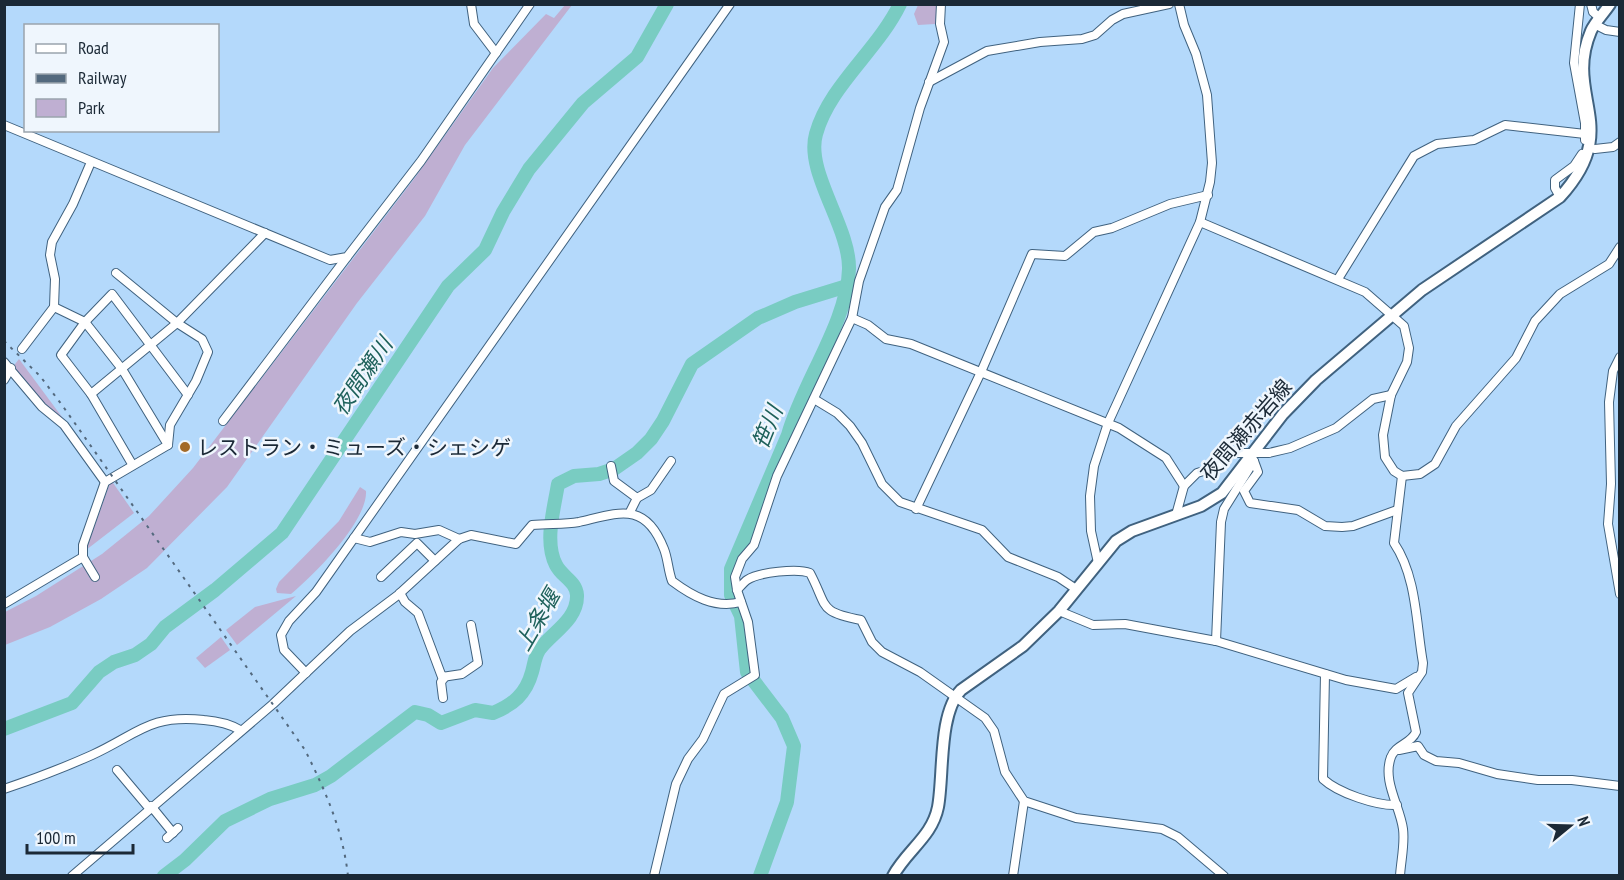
<svg xmlns="http://www.w3.org/2000/svg" width="1624" height="880" font-family="'PT Sans Narrow','Noto Sans JP',sans-serif">
  <style>
    .green { fill: #bfafd2 }
    .lines { fill: none; stroke-linecap: round; stroke-linejoin: round }
    .river { stroke: #79ccc2; stroke-width: 14 }
    .street-casing { stroke: #40627f; stroke-width: 10 }
    .secondary-casing { stroke: #40627f; stroke-width: 14 }
    .street { stroke: #fff; stroke-width: 8 }
    .secondary { stroke: #fff; stroke-width: 10 }
    .rail { stroke: #53697e; stroke-width: 2; stroke-dasharray: 3 6; stroke-linecap: butt }
    .poi-dot { fill: #a36a28; stroke: #eff6fd; stroke-width: 2 }
    .labels { text-anchor: middle; dominant-baseline: central; stroke-width: 5; stroke-linejoin: round; paint-order: stroke }
    .street-label { font-size: 21px; fill: #1b2936; stroke: #eff6fd }
    .poi-label { font-size: 21px; fill: #1b2936; stroke: #eff6fd; text-anchor: start }
    .water-label { font-size: 22px; font-style: italic; fill: #1e615b; stroke: #eff6fd }
  </style>
  <rect width="100%" height="100%" fill="#b4d9fb"/>
  <!-- green -->
  <g class="green">
    <path d="M565,5H572L465,145L425,216L357,303L227,487L147,568L101,599L50,627L5,645V612L36,596L102,554L149,516L193,468L414,179L493,68L546,14L554,18Z"/>
    <path d="M918,5H938L935,24L918,25L914,14Z"/>
    <path d="M19,359L105,475L12,368Z"/>
    <path d="M111,480L134,513L86,550Z"/>
    <path d="M360,487L366,491C368,521 313,576 291,594L277,593L276,589L279,582L339,521Z"/>
    <path d="M296,596L237,645L226,630L255,607Z"/>
    <path d="M221,637L230,650L205,668L196,658Z"/>
  </g>
  <g class="lines">
    <!-- river -->
    <g class="river">
      <path d="M4,729L72,703L99,672L114,662L135,655L151,644L165,627L215,590L282,533L448,286L485,250L503,212L529,169L583,103L637,57L667,4"/>
      <path d="M164,876L185,860L225,821L270,799L315,785L331,776L415,712L428,715L441,723L475,710L493,713C513,705 526,694 532,672C534,665 535,656 539,650C551,633 578,620 577,595C576,581 562,577 556,565C544,542 554,509 558,484L574,476L599,474L614,469L637,453L651,439L663,421L692,364L758,318L795,302L847,286"/>
      <path d="M760,876L787,802L794,746L782,718L747,672L741,616L731,595V569L788,435C802,384 848,321 849,269C850,227 805,172 816,134C829,86 878,50 900,4"/>
    </g>
    <!-- street casing -->
    <g class="street-casing">
      <g id="street">
        <path d="M471,4L474,24L496,53"/>
        <path d="M1580,4L1574,63L1585,123V140"/>
        <path d="M1591,4L1593,12L1600,18"/>
        <path d="M1596,25L1606,30L1620,32"/>
        <path d="M929,82L987,51L1040,42L1082,39L1095,35L1112,20L1123,14L1169,4"/>
        <path d="M4,125L330,260L347,257L421,161L530,4"/>
        <path d="M1595,149L1613,147L1620,142"/>
        <path d="M1560,197L1555,188V180L1574,166L1582,154"/>
        <path d="M1200,222L1365,292L1404,326L1409,348L1407,362L1391,395L1383,435L1385,457L1394,471L1402,476L1420,474L1435,464L1456,426L1516,358L1535,321L1560,294L1609,264L1620,247"/>
        <path d="M1338,279L1414,156L1437,144L1474,140L1505,125L1585,134"/>
        <path d="M54,307L85,322L122,369L168,445"/>
        <path d="M852,318L868,325L886,339L911,344L1119,428L1166,458L1184,486"/>
        <path d="M22,349L54,307L55,279L50,255L52,242L73,204L91,162"/>
        <path d="M1620,357L1613,371L1609,402L1611,484L1608,524L1620,594"/>
        <path d="M4,362L42,407L64,425L105,482"/>
        <path d="M4,380L11,368"/>
        <path d="M91,394L177,323L265,233"/>
        <path d="M814,399L837,413L850,426L862,443L882,484L900,502L982,530L1008,557L1058,577L1076,589"/>
        <path d="M223,421L347,257"/>
        <path d="M1254,461L1258,472L1244,491L1250,503L1298,510L1325,526L1342,527L1353,526L1397,510"/>
        <path d="M132,464L91,394L61,355L85,322L112,294L188,395"/>
        <path d="M611,466L614,481L637,498L630,512"/>
        <path d="M637,498L651,490L671,461"/>
        <path d="M916,509L981,372L1032,254L1065,256L1094,232L1112,228L1170,204L1208,195"/>
        <path d="M1176,515L1184,486L1197,473L1217,467L1232,453H1269L1290,448L1336,428L1373,399L1391,395"/>
        <path d="M354,538L370,542L401,532L415,534L439,530L459,539"/>
        <path d="M1098,563L1091,531L1090,496L1094,466L1108,423L1200,222L1210,182L1212,163L1207,95L1196,54L1184,25L1179,4"/>
        <path d="M95,577L83,557V545L105,482L168,445L170,425L196,381L208,352L202,339L177,323L116,273"/>
        <path d="M381,577L417,543L435,561"/>
        <path d="M737,590C740,587 744,582 747,580C759,572 798,568 810,573C828,607 818,612 861,620L872,642L882,652L920,672L985,718L994,731L1005,772L1024,801L1076,818L1162,829L1178,837L1224,876"/>
        <path d="M400,593L405,602L418,613L442,677L462,674L478,663L471,625"/>
        <path d="M4,604L83,557"/>
        <path d="M1059,611L1093,625L1125,624L1216,641L1346,680L1396,689L1416,677"/>
        <path d="M1216,641L1221,522L1224,509L1254,461L1252,458"/>
        <path d="M306,673L284,650L281,635L289,621L316,592L730,4"/>
        <path d="M1325,674L1323,779C1338,793 1377,806 1397,805"/>
        <path d="M443,698L441,682L445,677"/>
        <path d="M1399,750L1418,746L1424,755L1436,761L1459,763L1497,774L1538,780H1572L1620,786"/>
        <path d="M117,770L149,808"/>
        <path d="M4,789C34,779 63,768 92,755C138,734 149,714 204,720C216,721 230,724 240,730"/>
        <path d="M151,806L173,833"/>
        <path d="M167,838L178,828"/>
        <path d="M72,876L273,704L350,631L398,595L459,539L471,535L516,544L532,525C548,523 563,525 579,522C618,513 645,500 664,549C668,559 668,570 672,581C692,596 715,609 741,602"/>
        <path d="M654,876L676,784L688,759L703,739L724,694L755,675L748,622L737,590L735,577L742,559L754,545L777,476L852,318L859,281L885,207L897,190L920,108L944,42L940,24L941,4"/>
        <path d="M1013,876L1024,801"/>
        <path d="M1400,876C1401,860 1405,844 1403,829C1400,806 1382,781 1391,757C1395,745 1411,744 1416,732L1408,693L1422,672L1423,663C1416,624 1417,577 1394,543L1402,476"/>
      </g>
    </g>
    <!-- secondary casing -->
    <g class="secondary-casing">
      <path id="secondary" d="M893,876C907,850 932,837 938,807C944,775 938,714 961,690L1023,646L1059,611L1116,541L1132,531L1201,506L1222,493L1283,414L1316,380L1422,290L1560,197C1624,127 1563,97 1591,31C1595,22 1604,13 1610,4"/>
    </g>
    <!-- street -->
    <use href="#street" class="street"/>
    <!-- secondary -->
    <use href="#secondary" class="secondary"/>
    <!-- rail -->
    <path class="rail" d="M4,341L40,376L62,405L305,750C325,790 343,830 348,876"/>
  </g>
  <!-- markers -->
  <circle class="poi-dot" cx="185" cy="447" r="6"/>
  <g class="labels">
    <!-- street labels -->
    <g class="street-label">
      <text transform="translate(1246 430) rotate(-49)">夜間瀬赤岩線</text>
    </g>
    <!-- poi labels -->
    <g class="poi-label">
      <text x="197" y="447">レストラン・ミューズ・シェシゲ</text>
    </g>
    <!-- water labels -->
    <g class="water-label">
      <text transform="translate(362 376) rotate(-56)">夜間瀬川</text>
      <text transform="translate(767 427) rotate(-68)">笹川</text>
      <text transform="translate(537 620) rotate(-60)">上条堰</text>
    </g>
  </g>
  <!-- border -->
  <rect width="1624" height="880" fill="none" stroke="#1b2936" stroke-width="12"/>
  <!-- legend -->
  <rect x="24" y="24" width="195" height="108" fill="#eff6fd" stroke="#9aa4ad" stroke-width="1.5"/>
  <rect x="36" y="44" width="30" height="9" fill="#ffffff" stroke="#9aa4ad" stroke-width="1.5"/>
  <text x="78" y="54" font-size="18" fill="#1b2936">Road</text>
  <rect x="36" y="74" width="30" height="9" fill="#53697e" stroke="#9aa4ad" stroke-width="1.5"/>
  <text x="78" y="84" font-size="18" fill="#1b2936">Railway</text>
  <rect x="36" y="99" width="30" height="18" fill="#bfafd2" stroke="#9aa4ad" stroke-width="1.5"/>
  <text x="78" y="114" font-size="18" fill="#1b2936">Park</text>
  <!-- north arrow -->
  <g transform="translate(1570 826) rotate(71)" stroke="#eff6fd" stroke-width="4.5" paint-order="stroke">
  <path d="M0-4.5L10 22L0 15L-10 22Z" fill="#1b2936"/>
  <text y="-9" font-size="16" font-weight="bold" text-anchor="middle" fill="#1b2936">N</text>
  </g>
  <!-- scale -->
  <path d="M27 844v9h106v-9" fill="none" stroke="#1b2936" stroke-width="3"/>
  <text x="36" y="844" font-size="18" fill="#1b2936" stroke="#eff6fd" stroke-width="4.5" paint-order="stroke">100 m</text>
</svg>
